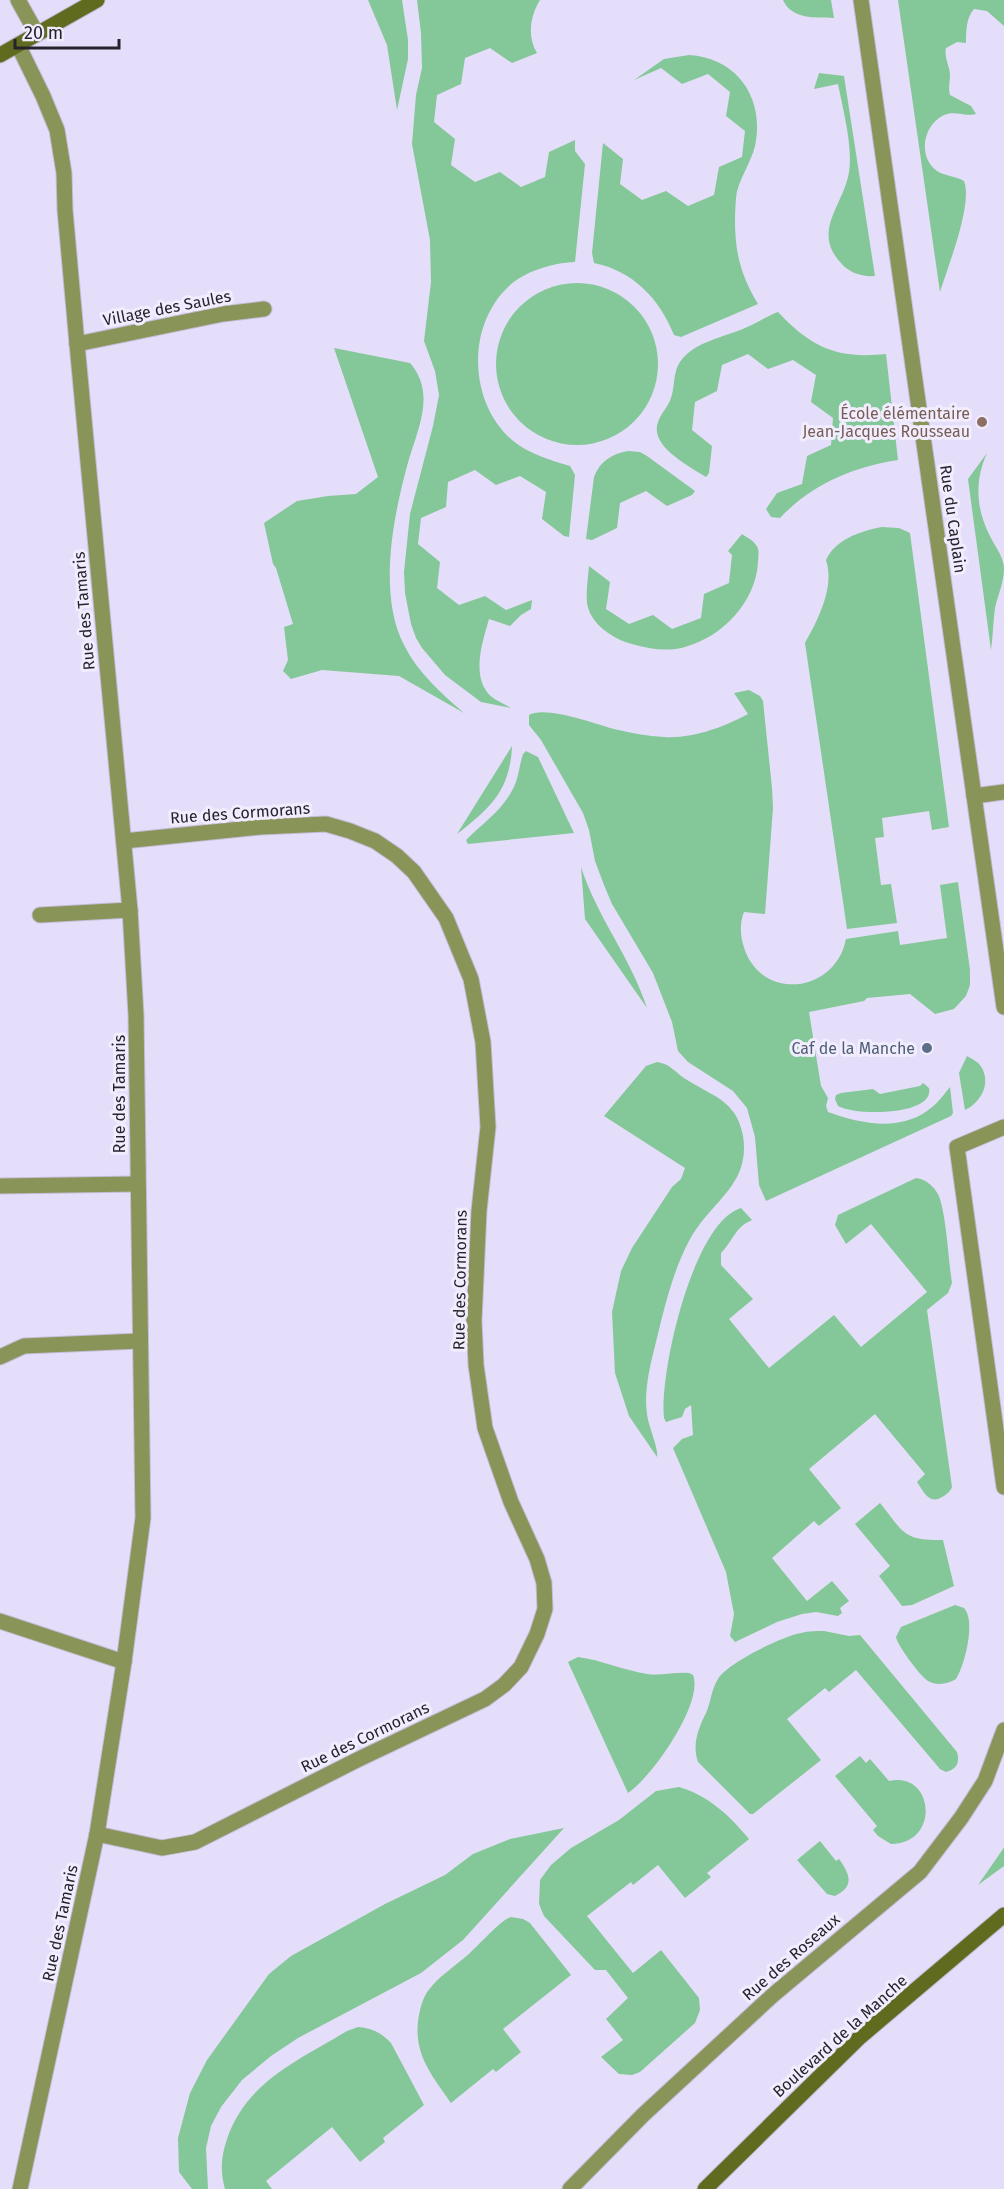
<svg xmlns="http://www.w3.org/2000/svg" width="1004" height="2189" font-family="'Fira Sans',sans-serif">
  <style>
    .green { fill: #84c798 }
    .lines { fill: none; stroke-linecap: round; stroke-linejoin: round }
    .lane-casing { stroke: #c3bcd5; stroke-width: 17 }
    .street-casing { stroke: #c3bcd5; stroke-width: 17 }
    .secondary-casing { stroke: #c3bcd5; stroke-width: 17 }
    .lane { stroke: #899459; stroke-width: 15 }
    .street { stroke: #899459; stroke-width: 15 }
    .secondary { stroke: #606b20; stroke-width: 15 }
    .education-dot { fill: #8d6e63; stroke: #f1edfe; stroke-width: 2 }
    .service-dot { fill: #5c6f8a; stroke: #f1edfe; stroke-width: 2 }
    .labels { text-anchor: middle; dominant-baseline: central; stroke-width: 6; stroke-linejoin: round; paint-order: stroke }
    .street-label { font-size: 16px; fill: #26232d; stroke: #f1edfe }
    .education-label { font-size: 16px; fill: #785e54; stroke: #f1edfe; text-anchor: end }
    .service-label { font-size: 16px; fill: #4e5e75; stroke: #f1edfe; text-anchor: end }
  </style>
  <rect width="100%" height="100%" fill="#e5defa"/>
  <!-- green -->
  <g class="green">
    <path d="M368,0H402L408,40V59L397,110L387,45Z"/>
    <path d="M417,0H540C530,16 527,37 537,53L512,63L490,48L465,58L461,84L437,95L434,122L455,139L451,165L475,182L500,172L521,187L545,177L549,152L575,140V151L585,164L575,262C552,263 525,271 508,287C466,327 469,403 512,440C529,454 550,460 570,466L575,475L569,537L564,536L542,519L546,492L520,476L496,485L475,470L448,482L446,507L421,518L418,544L440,562L437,588L459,605L485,596L506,610L532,600L531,609L521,615L510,626L489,619C483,640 472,672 487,692C493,700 503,703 511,708L481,702L445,675L422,648L416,638L411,624L405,593L404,572L410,514L433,426L439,395L435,371L424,341L431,282L430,240L412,144L416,95L422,68L421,33Z"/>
    <path d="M783,0H831L834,18C815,17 792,20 783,0Z"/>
    <path d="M898,0H1004V26L987,11L974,9C966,18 966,31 966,43L957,42L946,48C944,57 949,65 950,74C950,82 948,88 950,95L971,106L976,114C966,117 954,110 944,115C922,126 918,157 937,171C945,176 955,176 964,181C973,204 948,266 940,292Z"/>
    <path d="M689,55C738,58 765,99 755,146C751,163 737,182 736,198C733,239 736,268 758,304L681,337L674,335C659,298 633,271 594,263L592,253L603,143L623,159L620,184L642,200L666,191L688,206L714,195L719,167L742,157L745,131L726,116L730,92L708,74L682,84L661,68L634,80L664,59Z"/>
    <path d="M819,73L844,76L875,276C862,277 849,273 841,263C811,231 844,205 849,172C853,147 843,109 838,84L814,89Z"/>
    <circle cx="577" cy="364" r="81"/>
    <path d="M778,312C812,348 837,359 886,354L898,460C853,467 812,484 780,518L771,517L766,509L777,493L802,484L807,456L831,445L833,418L811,402L816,375L793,360L768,369L748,354L722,365L717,391L695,402L692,430L712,446L709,473L706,477C689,466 649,446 658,422C661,413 668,407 671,398C675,387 673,371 680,362C693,342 725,337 745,328C757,323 767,316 778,312Z"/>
    <path d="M334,348L410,363C417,371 422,381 423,392C426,413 415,439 409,459C394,512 377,593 404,645C418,673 441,693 464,713L399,676L322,670L291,679L283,671L288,660L284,627L293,624L276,568L273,564L264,523L297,501L328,496L356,494L378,477Z"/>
    <path d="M628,451L640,452L647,456L695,491L692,495L667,506L646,491L620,503L617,528L592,540L586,539L594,477C600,461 612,454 628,451Z"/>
    <path d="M987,453C974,482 976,510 991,538C996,548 1003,556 1004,568C1004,583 998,594 995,608C993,622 993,636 991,650L968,479Z"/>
    <path d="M882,527L899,528L910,533L949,827L932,830L929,811L882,818L884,837L875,838L881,885L891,884L897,923L847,929L805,643C818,620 835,587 826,560C835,540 860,531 882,527Z"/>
    <path d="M742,534C746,537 753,540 756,545C760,549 758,557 758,562C756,602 722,637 685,647C668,652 649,649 632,644C613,639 590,624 587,603C586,591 588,578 589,566L610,582L606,609L629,624L653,615L672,629L701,618L704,594L729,583L732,555L728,551Z"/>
    <path d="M749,690L760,696L763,701L772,788L773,808L765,914L744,912C740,922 740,933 743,944C758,1002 835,995 846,939L898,931L900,945L947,938L940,885L958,882L970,970V985L966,996L954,1009L935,1014L910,994L867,998L864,1001L809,1012L821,1086L828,1098L826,1106L828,1112C859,1123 897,1132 927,1111C936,1105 943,1096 950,1087L953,1113L951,1116L766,1201L759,1185L755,1137L747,1108L733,1091L688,1062L678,1051L672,1022L653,973L612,904L604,885L595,861L589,830L583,813L541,740L529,725V715C545,705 596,724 614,729C630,733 648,736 664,737C692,739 724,727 748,714L734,693Z"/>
    <path d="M512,746C510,791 490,808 457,834Z"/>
    <path d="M526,751L538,757L574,833L468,844L466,840C485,821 506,808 516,782C519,773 520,763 523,754Z"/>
    <path d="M581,867C597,917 631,958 647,1008L585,919Z"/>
    <path d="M967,1056C972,1059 979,1062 982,1068C991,1085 980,1103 965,1110L959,1073Z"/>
    <path d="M657,1062C670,1064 674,1071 684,1078C691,1083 700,1087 708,1092C727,1102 739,1113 743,1136C751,1186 710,1201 689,1241C671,1275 663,1314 654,1350C649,1370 644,1393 647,1414C648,1425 659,1449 657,1457L629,1416L615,1373L612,1312L621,1271L632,1248L672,1187L681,1179L685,1168L604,1116L646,1066Z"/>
    <path d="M923,1083L929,1088C935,1116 855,1116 838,1106L835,1099L836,1095L841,1093L873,1089L880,1094L920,1086Z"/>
    <path d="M916,1178C927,1179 937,1189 940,1199C947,1223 948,1257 952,1283L948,1293L927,1310L952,1487C950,1492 947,1494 942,1497C929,1505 924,1492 917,1482L925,1474L875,1414L809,1469L841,1508L819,1526L814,1521L772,1558L807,1601L832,1581L849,1601L840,1608L842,1613L838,1616L816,1612L802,1614L777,1622L735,1642L730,1636L734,1614L726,1572L673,1448L682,1439L693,1435L691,1405L685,1409L682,1417L666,1422L664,1418C659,1373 693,1222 741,1208L752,1220C735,1227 733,1241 721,1253V1265L753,1299L729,1319L769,1368L834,1315L861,1347L927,1292L871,1224L846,1244L835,1225L838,1215Z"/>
    <path d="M880,1503C903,1531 902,1541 943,1540L954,1586L912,1605L902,1606L879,1576L890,1566L855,1524Z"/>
    <path d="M955,1605L964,1608C976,1621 965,1664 956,1679C948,1684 937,1686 928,1681C920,1676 897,1645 896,1637L901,1627Z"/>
    <path d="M824,1631L849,1636L860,1635L957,1752C960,1762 957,1769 946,1772L940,1769L856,1670L829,1692L825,1688L787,1719L821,1760L753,1814H750L698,1762C692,1745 698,1729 706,1713C711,1702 711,1690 718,1679C727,1663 783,1636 801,1633C809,1631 817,1631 824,1631Z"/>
    <path d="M578,1657C601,1660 623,1670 647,1674C661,1676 675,1672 689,1673L693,1675C704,1703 652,1777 628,1793L568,1662Z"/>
    <path d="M860,1756L866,1763L870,1759L889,1781C934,1770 941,1844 891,1844L878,1836L873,1830L877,1826L835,1776Z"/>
    <path d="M679,1787C709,1796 729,1815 749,1839L707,1873L711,1877L685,1898L658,1865L633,1885L631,1882L587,1916L633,1973L661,1950L699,1998L700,2010L695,2023L640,2072L632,2075L619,2074L601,2057L623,2040L606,2019L628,1998L606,1970H595L544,1916L539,1904L540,1880L551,1865L571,1848L619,1820L656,1791Z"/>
    <path d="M564,1828L463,1940L421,1973L298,2038L271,2056L242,2080L221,2107L211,2126L206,2148L208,2189H192L179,2172L178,2138L190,2093L207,2060L269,1974L291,1956L385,1904L445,1875L473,1854L510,1839Z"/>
    <path d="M820,1841L836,1861L839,1859C849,1873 856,1886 835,1896L827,1894L797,1860Z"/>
    <path d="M1004,1847V1866L978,1885L1003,1849Z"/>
    <path d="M511,1917L523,1919L530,1923L571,1975L503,2029L521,2052L496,2072L493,2069L451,2103C431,2074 412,2053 419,2015C421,2005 424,1994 432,1986C442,1974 458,1964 470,1953C480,1944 501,1920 511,1917Z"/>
    <path d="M358,2027C372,2028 382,2033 391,2043L424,2105L383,2138L385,2142L360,2162L332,2127L266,2181L272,2189H225C220,2171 221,2157 227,2139C246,2082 299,2060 347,2031Z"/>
  </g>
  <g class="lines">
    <!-- lane casing -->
    <g class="lane-casing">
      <path id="lane" d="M40,915L130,910"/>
    </g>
    <!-- street casing -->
    <g class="street-casing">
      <g id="street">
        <path d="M18,0L37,34"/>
        <path d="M861,0L1004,1007"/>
        <path d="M18,45L43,96L57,130L64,173L65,210L77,344L130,910L136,1015L143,1518L124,1662L97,1834L20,2189"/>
        <path d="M77,344L223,314L264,309"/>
        <path d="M974,796L1004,792"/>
        <path d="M1004,1127L957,1147L1004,1487"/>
        <path d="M0,1186L137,1184"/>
        <path d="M0,1357L24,1346L140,1341"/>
        <path d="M0,1621L124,1662"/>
        <path d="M97,1834L162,1848L195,1842L359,1759L485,1699L504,1685L521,1667L537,1634L545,1609L544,1583L537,1559L511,1502L485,1428L476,1365L474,1321L479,1211L488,1127L483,1042L471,979L446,918L414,872L397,856L375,841L350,831L326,824L261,827L124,841"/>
        <path d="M570,2189L643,2115L773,1995L920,1872L961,1818L985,1781L1004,1730"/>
      </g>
    </g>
    <!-- secondary casing -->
    <g class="secondary-casing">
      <g id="secondary">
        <path d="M0,55L97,0"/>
        <path d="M705,2189L860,2037L1004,1915"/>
      </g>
    </g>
    <!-- lane -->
    <use href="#lane" class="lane"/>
    <!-- street -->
    <use href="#street" class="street"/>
    <!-- secondary -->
    <use href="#secondary" class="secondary"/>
  </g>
  <!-- markers -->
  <circle class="education-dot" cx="982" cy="422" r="6"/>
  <circle class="service-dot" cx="927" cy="1048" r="6"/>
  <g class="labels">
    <!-- street labels -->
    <g class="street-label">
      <text transform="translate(167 308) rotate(-11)">Village des Saules</text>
      <text transform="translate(953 519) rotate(82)">Rue du Caplain</text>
      <text transform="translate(84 611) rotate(-95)">Rue des Tamaris</text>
      <text transform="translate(240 813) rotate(-4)">Rue des Cormorans</text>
      <text transform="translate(119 1094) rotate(-90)">Rue des Tamaris</text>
      <text transform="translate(460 1280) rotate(-89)">Rue des Cormorans</text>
      <text transform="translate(365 1737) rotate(-26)">Rue des Cormorans</text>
      <text transform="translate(60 1923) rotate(-78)">Rue des Tamaris</text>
      <text transform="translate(791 1957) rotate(-41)">Rue des Roseaux</text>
      <text transform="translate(840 2036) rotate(-42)">Boulevard de la Manche</text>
    </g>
    <!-- education labels -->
    <g class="education-label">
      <text x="970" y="413">École élémentaire<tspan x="970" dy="18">Jean-Jacques Rousseau</tspan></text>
    </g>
    <!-- service labels -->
    <g class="service-label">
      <text x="915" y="1048">Caf de la Manche</text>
    </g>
  </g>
  <!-- scale -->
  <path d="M15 39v9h104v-9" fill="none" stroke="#26232d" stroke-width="3"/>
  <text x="24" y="39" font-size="18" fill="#26232d" stroke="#f1edfe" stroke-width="4.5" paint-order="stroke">20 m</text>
</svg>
